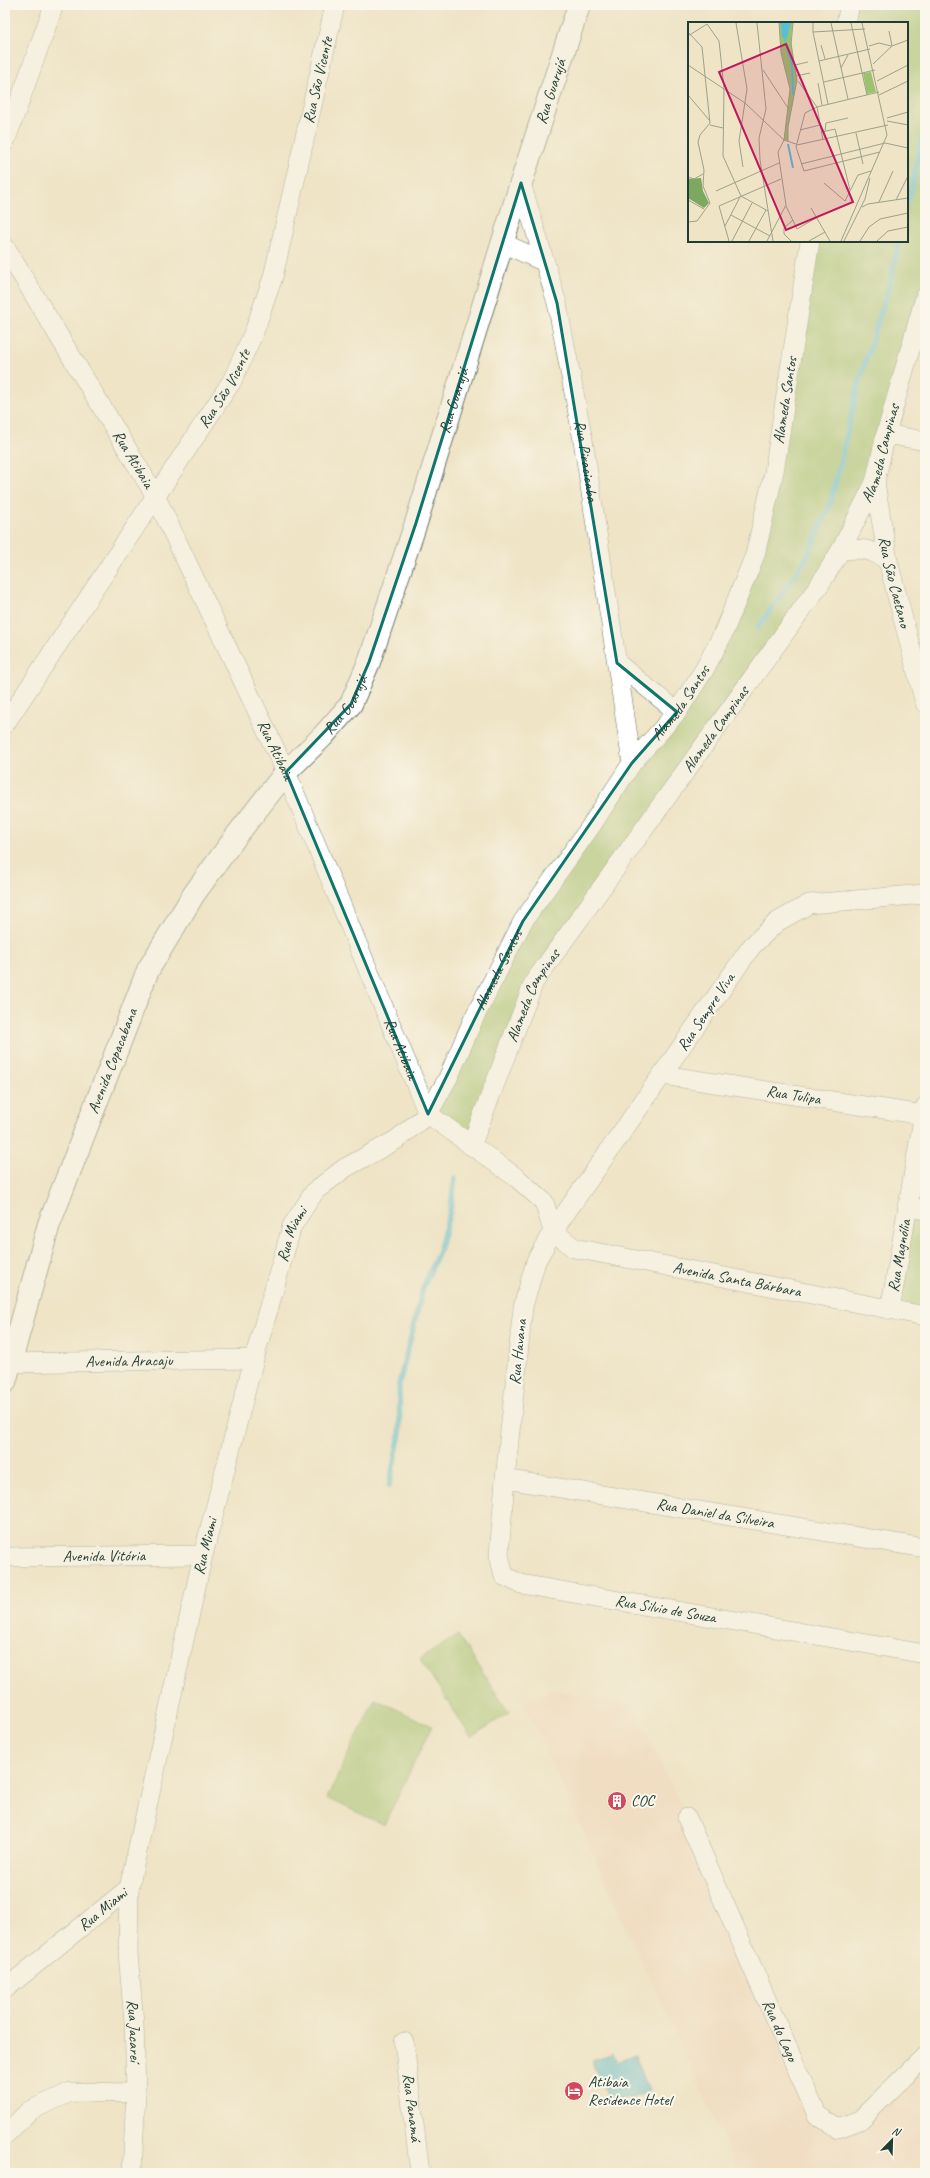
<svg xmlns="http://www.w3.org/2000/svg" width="930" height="2178" font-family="Caveat,sans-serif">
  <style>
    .built { fill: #f2d5bd }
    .green { fill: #9cc26d; stroke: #5e8050 }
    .water { fill: #59bed6; stroke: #3c7e85 }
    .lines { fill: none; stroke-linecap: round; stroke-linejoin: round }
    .stream { stroke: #59bed6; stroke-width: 5.5 }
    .street-casing { stroke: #687767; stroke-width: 20 }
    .secondary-casing { stroke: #687767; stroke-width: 24 }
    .street { stroke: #fff; stroke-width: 19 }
    .secondary { stroke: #fff; stroke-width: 22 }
    .marked { fill: none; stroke: #0f766e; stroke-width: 3; stroke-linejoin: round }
    .labels { text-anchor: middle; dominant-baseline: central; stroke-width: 4; stroke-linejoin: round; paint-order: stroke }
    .street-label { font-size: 16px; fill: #1f3d34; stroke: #fbf7ec }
    .poi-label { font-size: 16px; fill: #1f3d34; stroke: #fbf7ec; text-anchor: start }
    .inset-river { fill: none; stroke: #59bed6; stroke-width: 2 }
    .inset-road { fill: none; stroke: #9ca18c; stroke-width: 1 }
    .view { fill: #c2185b; fill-opacity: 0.15; stroke: #c2185b; stroke-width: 2 }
    .inset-edge { fill: none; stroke: #1f3d34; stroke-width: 2 }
  </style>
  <rect width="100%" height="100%" fill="#fbf7ec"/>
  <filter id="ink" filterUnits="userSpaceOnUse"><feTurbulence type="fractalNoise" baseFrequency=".025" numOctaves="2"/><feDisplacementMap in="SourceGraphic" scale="8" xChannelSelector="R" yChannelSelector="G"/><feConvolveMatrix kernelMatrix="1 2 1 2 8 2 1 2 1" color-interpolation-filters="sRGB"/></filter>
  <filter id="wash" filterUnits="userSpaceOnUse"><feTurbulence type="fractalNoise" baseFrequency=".012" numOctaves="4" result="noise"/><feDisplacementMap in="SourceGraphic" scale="16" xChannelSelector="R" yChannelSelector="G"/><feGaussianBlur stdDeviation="0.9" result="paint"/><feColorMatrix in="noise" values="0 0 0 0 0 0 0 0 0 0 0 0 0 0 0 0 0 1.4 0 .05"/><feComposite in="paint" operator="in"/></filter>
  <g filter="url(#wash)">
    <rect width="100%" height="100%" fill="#efe4c6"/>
    <!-- built -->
    <path class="built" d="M551,1689L633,1705L687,1818L817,2115L838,2128L925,2056V2173H739L524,1703Z"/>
    <!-- green -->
    <g class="green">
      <path d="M850,5H925V296L886,434L841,550L559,946L471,1146L428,1114L523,921L677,712L755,555L810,241H907V23H846Z"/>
      <path d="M907,1206L925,1210V1316L890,1310Z"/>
      <path d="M458,1635L509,1713L471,1737L420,1659Z"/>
      <path d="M375,1699L432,1726L384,1825L327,1798Z"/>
    </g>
    <!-- water -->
    <path class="water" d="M613,2053L617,2062L635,2055L649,2091L630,2099L629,2096L610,2104L592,2061Z"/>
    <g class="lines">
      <!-- stream -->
      <g class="stream">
        <path d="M907,203L912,188L925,122"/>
        <path d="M758,627L806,559L830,505L860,379L890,283L899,241"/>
        <path d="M389,1486L400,1434L399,1384L423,1288L439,1251L450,1211L455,1178"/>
      </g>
    </g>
  </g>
  <g filter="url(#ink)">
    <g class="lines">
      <!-- street casing -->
      <g class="street-casing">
        <g id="street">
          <path d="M846,23L850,5"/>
          <path d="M5,142L54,5"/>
          <path id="s1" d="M521,183L557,303L583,440L632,763"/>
          <path d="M502,243L545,262"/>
          <path id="s2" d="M5,247L155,495L286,772L428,1114L517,1178L544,1202L553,1231"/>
          <path d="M886,434L925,441"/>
          <path id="s3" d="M875,482L888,561L925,703"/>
          <path d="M841,550C862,548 870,548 888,561"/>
          <path d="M617,663L677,712"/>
          <path id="s4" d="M5,724L232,381L254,332L273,277L335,5"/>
          <path id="s5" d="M925,894L809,904L777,922L751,947L553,1231L536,1261L523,1307L505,1479L499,1555L504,1576L521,1584L925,1654"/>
          <path id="s6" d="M663,1075L923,1115"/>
          <path id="s7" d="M471,1146L534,982L820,584L841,550L875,482L886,434L925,297"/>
          <path d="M907,1206L925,1210"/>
          <path id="s8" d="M553,1231L574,1248L925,1316"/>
          <path id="s9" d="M890,1310L925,1107"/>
          <path id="s10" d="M5,1363L254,1359"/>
          <path id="s11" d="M505,1479L925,1548"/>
          <path id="s12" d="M5,1557L203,1555"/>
          <path id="s13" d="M687,1818L817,2115L838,2128L860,2120L925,2056"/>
          <path id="s14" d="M129,1888L128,1953L134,2023L136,2093L132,2173"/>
          <path id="s15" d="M5,1989L129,1888L203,1555L254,1359L292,1226L315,1191L345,1168L396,1140L428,1114L448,1078L473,1020L523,921L591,826L632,763L677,712L704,670L722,636L755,555L774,472L810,241"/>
          <path id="s16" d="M404,2042L420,2173"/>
          <path d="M5,2135L29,2111L71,2092L136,2093"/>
        </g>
      </g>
      <!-- secondary casing -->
      <g class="secondary-casing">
        <g id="secondary">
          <path id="s17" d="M5,1382L49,1224L148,970L194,894L237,835L286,772L323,736L351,704L369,662L416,523L521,183L579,5"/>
        </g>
      </g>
      <!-- street -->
      <use href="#street" class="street"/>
      <!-- secondary -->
      <use href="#secondary" class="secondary"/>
    </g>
  </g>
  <!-- marked area -->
  <path d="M0 0H930V2178H0ZM521,183L557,303L617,663L677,712L632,763L523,921L428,1114L286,772L351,704L369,662L416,523Z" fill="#efe4c6" fill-opacity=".55" fill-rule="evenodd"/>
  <path class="marked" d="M521,183L557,303L617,663L677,712L632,763L523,921L428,1114L286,772L351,704L369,662L416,523Z"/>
  <!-- icons -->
  <defs>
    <g id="building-disc" transform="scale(1)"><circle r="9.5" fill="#d1495b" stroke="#fbf7ec"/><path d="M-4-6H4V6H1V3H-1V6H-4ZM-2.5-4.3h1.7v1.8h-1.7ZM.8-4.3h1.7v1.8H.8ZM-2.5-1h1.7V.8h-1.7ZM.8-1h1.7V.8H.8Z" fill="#fff"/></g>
    <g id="hotel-disc" transform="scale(1)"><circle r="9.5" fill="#d1495b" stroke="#fbf7ec"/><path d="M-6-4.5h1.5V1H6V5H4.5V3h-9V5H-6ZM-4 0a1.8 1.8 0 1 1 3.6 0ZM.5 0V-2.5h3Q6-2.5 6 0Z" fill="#fff"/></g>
  </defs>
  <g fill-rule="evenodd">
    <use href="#building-disc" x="617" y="1801"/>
    <use href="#hotel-disc" x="574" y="2091"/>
  </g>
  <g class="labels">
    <!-- street labels -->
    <g class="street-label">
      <text stroke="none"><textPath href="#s4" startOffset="725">Rua São Vicente</textPath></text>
      <text stroke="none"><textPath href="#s17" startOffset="1417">Rua Guarujá</textPath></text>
      <text stroke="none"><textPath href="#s4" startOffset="401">Rua São Vicente</textPath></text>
      <text stroke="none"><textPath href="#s17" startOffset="1093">Rua Guarujá</textPath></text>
      <text stroke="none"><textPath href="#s15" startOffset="1830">Alameda Santos</textPath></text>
      <text stroke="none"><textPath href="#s7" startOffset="811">Alameda Campinas</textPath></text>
      <text stroke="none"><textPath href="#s2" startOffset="248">Rua Atibaia</textPath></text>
      <text stroke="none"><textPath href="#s1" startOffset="286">Rua Piracicaba</textPath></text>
      <text stroke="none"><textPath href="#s3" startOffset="102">Rua São Caetano</textPath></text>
      <text stroke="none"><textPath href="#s15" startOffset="1506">Alameda Santos</textPath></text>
      <text stroke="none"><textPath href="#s17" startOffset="769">Rua Guarujá</textPath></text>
      <text stroke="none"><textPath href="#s7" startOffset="487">Alameda Campinas</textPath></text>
      <text stroke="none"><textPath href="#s2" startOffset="572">Rua Atibaia</textPath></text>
      <text stroke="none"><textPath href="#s15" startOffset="1182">Alameda Santos</textPath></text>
      <text stroke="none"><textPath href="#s7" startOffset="163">Alameda Campinas</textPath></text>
      <text transform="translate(706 1012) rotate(-56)">Rua Sempre Viva</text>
      <text stroke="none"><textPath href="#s2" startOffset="896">Rua Atibaia</textPath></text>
      <text stroke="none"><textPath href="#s17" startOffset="339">Avenida Copacabana</textPath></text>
      <text stroke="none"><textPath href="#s6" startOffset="132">Rua Tulipa</textPath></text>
      <text stroke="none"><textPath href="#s15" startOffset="834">Rua Miami</textPath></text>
      <text stroke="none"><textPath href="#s9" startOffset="55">Rua Magnólia</textPath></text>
      <text stroke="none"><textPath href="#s8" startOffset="193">Avenida Santa Bárbara</textPath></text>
      <text transform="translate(518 1352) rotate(-84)">Rua Havana</text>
      <text stroke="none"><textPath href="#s10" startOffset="124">Avenida Aracaju</textPath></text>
      <text stroke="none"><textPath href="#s11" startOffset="213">Rua Daniel da Silveira</textPath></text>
      <text stroke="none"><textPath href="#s15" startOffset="510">Rua Miami</textPath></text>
      <text stroke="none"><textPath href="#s12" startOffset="99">Avenida Vitória</textPath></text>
      <text stroke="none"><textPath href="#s5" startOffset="1054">Rua Silvio de Souza</textPath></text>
      <text stroke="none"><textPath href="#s15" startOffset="126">Rua Miami</textPath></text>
      <text stroke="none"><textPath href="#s13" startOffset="232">Rua do Lago</textPath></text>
      <text stroke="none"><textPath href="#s14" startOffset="143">Rua Jacareí</textPath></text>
      <text stroke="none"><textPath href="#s16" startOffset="66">Rua Panamá</textPath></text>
    </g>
    <!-- poi labels -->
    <g class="poi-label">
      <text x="631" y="1801">COC</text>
      <text x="588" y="2082">Atibaia<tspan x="588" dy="18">Residence Hotel</tspan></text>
    </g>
  </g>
  <!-- overview -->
  <g transform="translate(688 22)">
    <rect width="220" height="220" fill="#efe4c6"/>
    <path d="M91,1H105L103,17L109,58L100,105V119L96,118L102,67L93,31ZM183,50L188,70L179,72L175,51Z" fill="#9cc26d"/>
    <path d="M13,156L15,169L21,181L16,186L0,176V157Z" fill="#7da860"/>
    <path d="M93,1H103L98,18L94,15Z" fill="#59bed6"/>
    <path class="inset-river" d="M97,18L104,43L105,72M100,122L105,146"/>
    <path class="inset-road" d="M48,1L59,67L51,119L55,145M69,1L78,87L71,116L72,138L85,219M125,1V10L140,82M143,1L160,77M163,1L179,73M201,9L204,24M0,10L14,25L22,101L12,113L10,120L16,148L15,164L22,181L9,199L0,200M125,10L177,7M0,14L19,2L31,19L36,66L35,134L53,174L80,189M133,23L137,37M181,24L191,21L203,24M131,39L182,27M185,42L204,24L220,18M0,43L57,81L96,118L108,122M107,43L120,40M153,46L160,33M75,48L100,86M108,54L122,51M110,59L129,85L135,118M189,59L220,43M136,60L187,48M130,61L134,83M191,70L129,85L117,91L108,125L116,149L192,130M0,73L22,99M191,73L220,59M199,96L220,90M199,99L220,103M22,103L35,106M112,108L132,103M137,109L138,101L160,96M134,110L147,107L162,168M168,111L175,142M100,119V105L109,58L103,23L105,1M109,123L200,103M113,142L197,121L220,126M0,155L6,157L15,152M136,161L157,179L170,153L183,149M28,169L91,141M0,178L16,187M208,178L220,154M191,180L205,149M98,184L109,207L128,196M174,185L180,182L220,176M123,186L142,219M43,193L82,214M37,204L52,175M41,219L31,184L93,157M44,219L64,181M61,219L78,188M79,219L98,183L90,130L96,118L102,67L93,31L91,1M103,219L96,212V206L105,198M121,219L137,210M153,219L199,113L174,1M156,219L177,177L182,156M172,219L181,205L192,197L220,191M189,219L200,209L220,205"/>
    <path class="view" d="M98,22L165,180L98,208L31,50Z"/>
    <rect width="220" height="220" class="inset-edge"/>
  </g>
  <!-- margin -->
  <rect width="930" height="2178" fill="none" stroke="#fbf7ec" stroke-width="20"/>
  <!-- north arrow -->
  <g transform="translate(892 2140) rotate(23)" stroke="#fbf7ec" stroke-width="3" paint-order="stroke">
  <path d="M0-3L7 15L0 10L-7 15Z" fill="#1f3d34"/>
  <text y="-6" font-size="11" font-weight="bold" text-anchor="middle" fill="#1f3d34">N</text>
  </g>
</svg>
